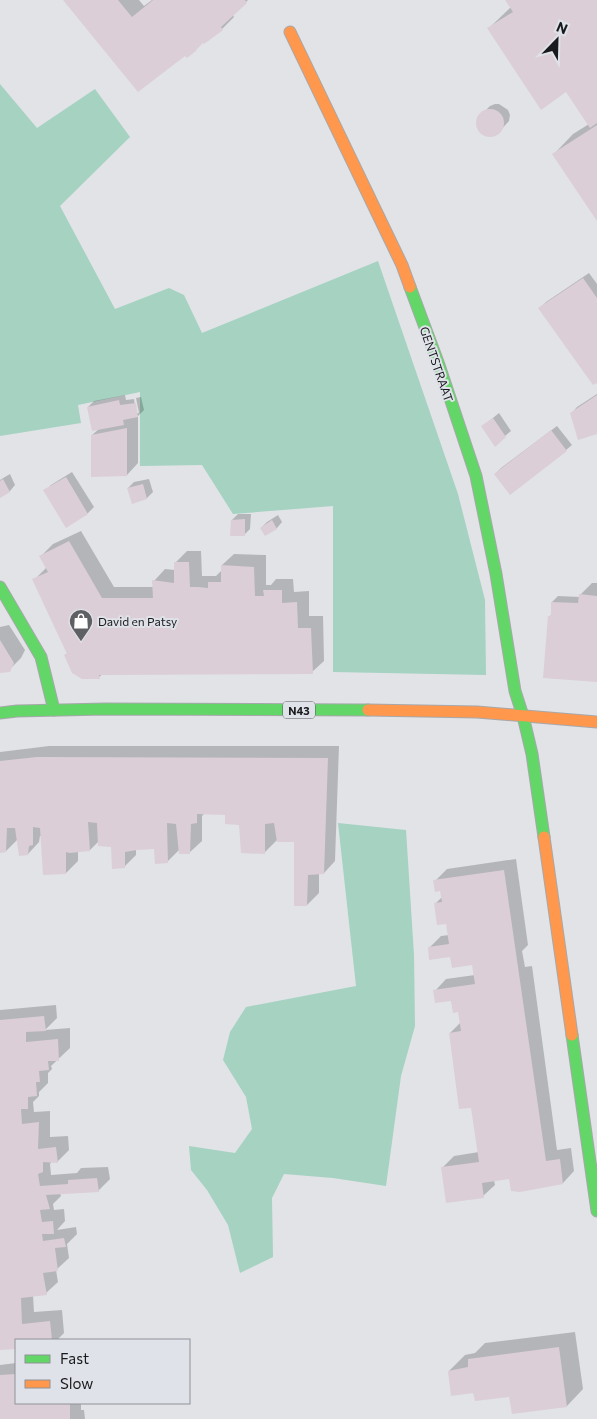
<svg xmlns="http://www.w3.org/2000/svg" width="597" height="1419" font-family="Commissioner,sans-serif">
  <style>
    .green { fill: #a5d2c1 }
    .shadow { fill: #0003 }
    .building { fill: #dcced6 }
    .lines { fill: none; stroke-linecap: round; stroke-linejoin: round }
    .fast-casing { stroke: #a7a8ab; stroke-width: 13 }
    .slow-casing { stroke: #a7a8ab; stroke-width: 13 }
    .fast { stroke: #63d668; stroke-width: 11 }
    .slow { stroke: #ff974d; stroke-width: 11 }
    .labels { text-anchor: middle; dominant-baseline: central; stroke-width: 4; stroke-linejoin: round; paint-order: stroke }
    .shield { fill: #dfe2e9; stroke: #54565a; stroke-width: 1 }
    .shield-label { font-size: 11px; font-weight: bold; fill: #191a1d }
    .street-label { font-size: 12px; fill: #191a1d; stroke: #dfe2e9 }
    .poi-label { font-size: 12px; fill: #191a1d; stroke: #dfe2e9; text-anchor: start }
  </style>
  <rect width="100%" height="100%" fill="#e1e3e7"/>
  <!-- green -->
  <g class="green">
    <path d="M0,84L37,128L95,89L130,137L60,206L115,309L169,288L184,295L202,333L378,261L458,494L485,600L486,675L333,672V506L233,514L202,465L140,466V392L78,405L81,423L0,436Z"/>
    <path d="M338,823L406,830L414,955L415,1026L401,1076L386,1186L333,1178L284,1174L272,1198L273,1257L240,1273L228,1225L207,1190L191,1170L189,1146L235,1153L252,1129L246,1097L223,1060L230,1032L246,1007L356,986Z"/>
  </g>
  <!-- shadow -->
  <g class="shadow">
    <path d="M65,0H139L144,6L152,0H248L233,15L234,17L222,29L204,43Z"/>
    <path d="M506,0H597V219L554,154L573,134L589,124L567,90L489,28L511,7Z"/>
    <path d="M495,104H499L508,110L510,115L509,121L498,133L494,135H490L485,134L478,127V122L480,116L490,106Z"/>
    <path d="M589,273L597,284V381L540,308L546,302Z"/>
    <path d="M597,394V432L571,414L577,407Z"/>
    <path d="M125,395L126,400L134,399L136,413H139L136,398L141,397L144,410L138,416V463L127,475L92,435L100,428L88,407L94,401Z"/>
    <path d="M499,413L511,431L505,436L483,426Z"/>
    <path d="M557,426L572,445L566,450L495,474L501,468Z"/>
    <path d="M72,472L94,507L88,513L66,526L45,491L51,485Z"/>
    <path d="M10,474L15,485L10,491L0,497V480Z"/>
    <path d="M149,479L153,492L147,498L133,502L128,488L134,482Z"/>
    <path d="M238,514H251L250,529L244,535L232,520Z"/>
    <path d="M278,515L282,522L277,528L265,535L261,528L267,522Z"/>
    <path d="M81,531L114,587H154V581L165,569L175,570V563L187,551H201L202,576H216L221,571L222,565L234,554L266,555V585H271L276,579H293L294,592L309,591V616H323L324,661L312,672L103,674L99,677L65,655L68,653L34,580L46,568L41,556L53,544Z"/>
    <path d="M592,583H597V681L549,617L552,614V602L558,596L580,597V595Z"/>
    <path d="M9,625L25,650L21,658L9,670L0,672V627Z"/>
    <path d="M49,746H339L335,861L324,873H319V893L307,905L295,840L278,839L265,852L240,824L226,814L205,813L202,816V841L190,852L180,849L167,862L155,848L136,849V855L124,867L112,846L99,841L90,850L78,851V861L66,873L42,836H40L39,842L28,854L18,839L6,851L0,852V752Z"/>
    <path d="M516,859L528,945L522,951L525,967L532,966L557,1150L571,1148L574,1171L563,1183L510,1177L494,1180L495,1185L483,1196L442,1168L454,1156L479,1152L472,1106L450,1033L461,1022L459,1011L452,999L435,991L446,979L475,975L474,966L451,955L429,948L441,936L449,935L447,923L435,904L442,897L441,890L435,881L447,869Z"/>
    <path d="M56,1005L57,1018L45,1030L70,1028V1048L51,1066L52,1069L48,1073V1083L39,1092V1096L33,1102L34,1112L50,1111V1137L68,1136L69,1150L57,1162L52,1161L50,1164L51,1175L77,1173L81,1168L108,1167L110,1179L98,1191L60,1193L61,1196L53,1204L54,1210L64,1209L65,1221L57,1230L76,1227L77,1234L67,1244L69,1258L56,1270L58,1282L46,1293L33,1295L34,1312L62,1310L64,1333L57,1340H16V1348L0,1349V1010Z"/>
    <path d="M575,1332L583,1389L567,1406L513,1413L510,1396L475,1392L449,1371L465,1355L475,1353L485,1343Z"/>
    <path d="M16,1363V1403H81V1410H84L85,1419H0V1365Z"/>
  </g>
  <!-- building -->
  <g class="building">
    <path d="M63,0H118L132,17L153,0H245L247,3L221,27L223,30L204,44L203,43L196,50H197L187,58L185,56L138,92Z"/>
    <path d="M505,0H597V123L590,128L566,92L541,110L487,28L513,12Z"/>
    <circle cx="490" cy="123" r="14"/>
    <path d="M597,125V221L552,154Z"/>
    <path d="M583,278L597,298V383L593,385L538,308Z"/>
    <path d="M597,395V434L578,440L570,413Z"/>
    <path d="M119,400L120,405L136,403L138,417L123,420L124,425L92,431L87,407Z"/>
    <path d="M493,418L506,437L495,447L481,426Z"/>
    <path d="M127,428V476L91,477V435Z"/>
    <path d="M551,430L567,451L510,495L494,474Z"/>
    <path d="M66,477L88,514L66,528L43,490Z"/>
    <path d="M3,479L10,492L0,498V481Z"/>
    <path d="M143,484L147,499L132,504L127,488Z"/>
    <path d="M245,519V536H230L231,520Z"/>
    <path d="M272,520L277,529L265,536L260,528Z"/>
    <path d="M69,541L102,598H153L152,580L174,583V562H189L190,587H198L208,588V582H221V565L254,567L255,596H264L263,590H282V603L297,602L298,628H311L313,674L104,675H99L100,679H82L72,673L64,655L67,654L32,579L48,572L39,556Z"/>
    <path d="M579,594L597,596V682L543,678L548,616H551V602L578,603Z"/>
    <path d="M0,640L14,663L10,672L0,673Z"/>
    <path d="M37,757L328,758L324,874L308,875L307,906H294V842H277L274,823L265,824V854L241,853L239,825L225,824V815L197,814V823L191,824L190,854H179L176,824L167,823L168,863L155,864L154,849L137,850L125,852V868L112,869L111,847L98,846L97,823L88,822L90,851L69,853L66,852V874L43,875L40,828L33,827V845L29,846L28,855L19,856L15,828H7L6,852L0,853V761Z"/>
    <path d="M504,870L546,1161L560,1159L563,1184L520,1192L511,1191L509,1179L482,1183L484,1198L446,1203L441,1167L479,1162L471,1108L459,1109L452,1055L449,1033L461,1031L458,1012L453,1013L451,1001L435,1003L433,990L475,984L472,965L452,968L450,957L429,960L428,947L449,944L446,924L437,925L434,903L442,902L440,891L435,892L433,880Z"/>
    <path d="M44,1016L46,1031L26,1032V1042L58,1039L59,1061H48L49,1070L39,1071L40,1082H36L37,1096L28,1097V1109H21L22,1124L39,1122L38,1149L56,1147L58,1163L43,1162V1172L38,1174L40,1186L68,1184V1180L97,1178L99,1192L46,1195L50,1209L40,1210L42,1222L53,1221L54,1234H42L43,1241L64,1238L66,1247L55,1248L58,1271L43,1273L47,1295L21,1298L22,1324L50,1321L52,1340H16V1349L0,1350V1020Z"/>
    <path d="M559,1347L567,1407L512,1414L509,1397L475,1401L473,1393L451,1396L448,1371L468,1367V1359Z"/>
    <path d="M16,1374V1403H70V1419H0V1375Z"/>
  </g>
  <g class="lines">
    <!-- fast casing -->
    <g class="fast-casing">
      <g id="fast">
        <path d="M410,287L439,365L476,476L496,574L515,691L523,716L532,754L544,837"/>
        <path d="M0,587L41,657L54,710"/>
        <path d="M0,713L17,711L105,709L368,710"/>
        <path d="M572,1035L597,1211"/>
      </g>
    </g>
    <!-- slow casing -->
    <g class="slow-casing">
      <g id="slow">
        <path d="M290,32L402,265L410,287"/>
        <path d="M368,710L477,712L597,722"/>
        <path d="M544,837L572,1035"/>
      </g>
    </g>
    <!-- fast -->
    <use href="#fast" class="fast"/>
    <!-- slow -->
    <use href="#slow" class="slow"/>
  </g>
  <!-- icons -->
  <defs>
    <g id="shop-pin" transform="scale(1.25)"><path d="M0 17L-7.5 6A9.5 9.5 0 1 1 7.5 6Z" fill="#5f6064" stroke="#dfe2e9"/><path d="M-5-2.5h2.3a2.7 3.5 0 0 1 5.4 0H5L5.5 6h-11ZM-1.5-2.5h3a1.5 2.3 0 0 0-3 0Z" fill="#fff"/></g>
  </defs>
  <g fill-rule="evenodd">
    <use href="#shop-pin" x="81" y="621"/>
  </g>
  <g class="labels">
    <!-- shield labels -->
    <rect class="shield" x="283" y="701.5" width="32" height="17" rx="4"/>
    <g class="shield-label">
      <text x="299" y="710">N43</text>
    </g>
    <!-- street labels -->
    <g class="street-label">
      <text transform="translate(437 364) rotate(71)">GENTSTRAAT</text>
    </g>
    <!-- poi labels -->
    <g class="poi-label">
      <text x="98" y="621">David en Patsy</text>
    </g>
  </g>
  <!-- legend -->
  <rect x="15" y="1339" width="175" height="65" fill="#dfe2e9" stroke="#909297"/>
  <rect x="25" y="1355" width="25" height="8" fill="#63d668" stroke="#909297"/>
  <text x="60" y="1364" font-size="15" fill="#191a1d">Fast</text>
  <rect x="25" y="1380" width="25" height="8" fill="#ff974d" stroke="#909297"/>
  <text x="60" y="1389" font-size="15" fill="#191a1d">Slow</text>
  <!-- north arrow -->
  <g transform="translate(557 40) rotate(23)" stroke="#dfe2e9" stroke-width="4" paint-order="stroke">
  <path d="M0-4L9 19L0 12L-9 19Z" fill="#191a1d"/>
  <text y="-8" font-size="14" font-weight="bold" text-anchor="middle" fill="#191a1d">N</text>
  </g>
</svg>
